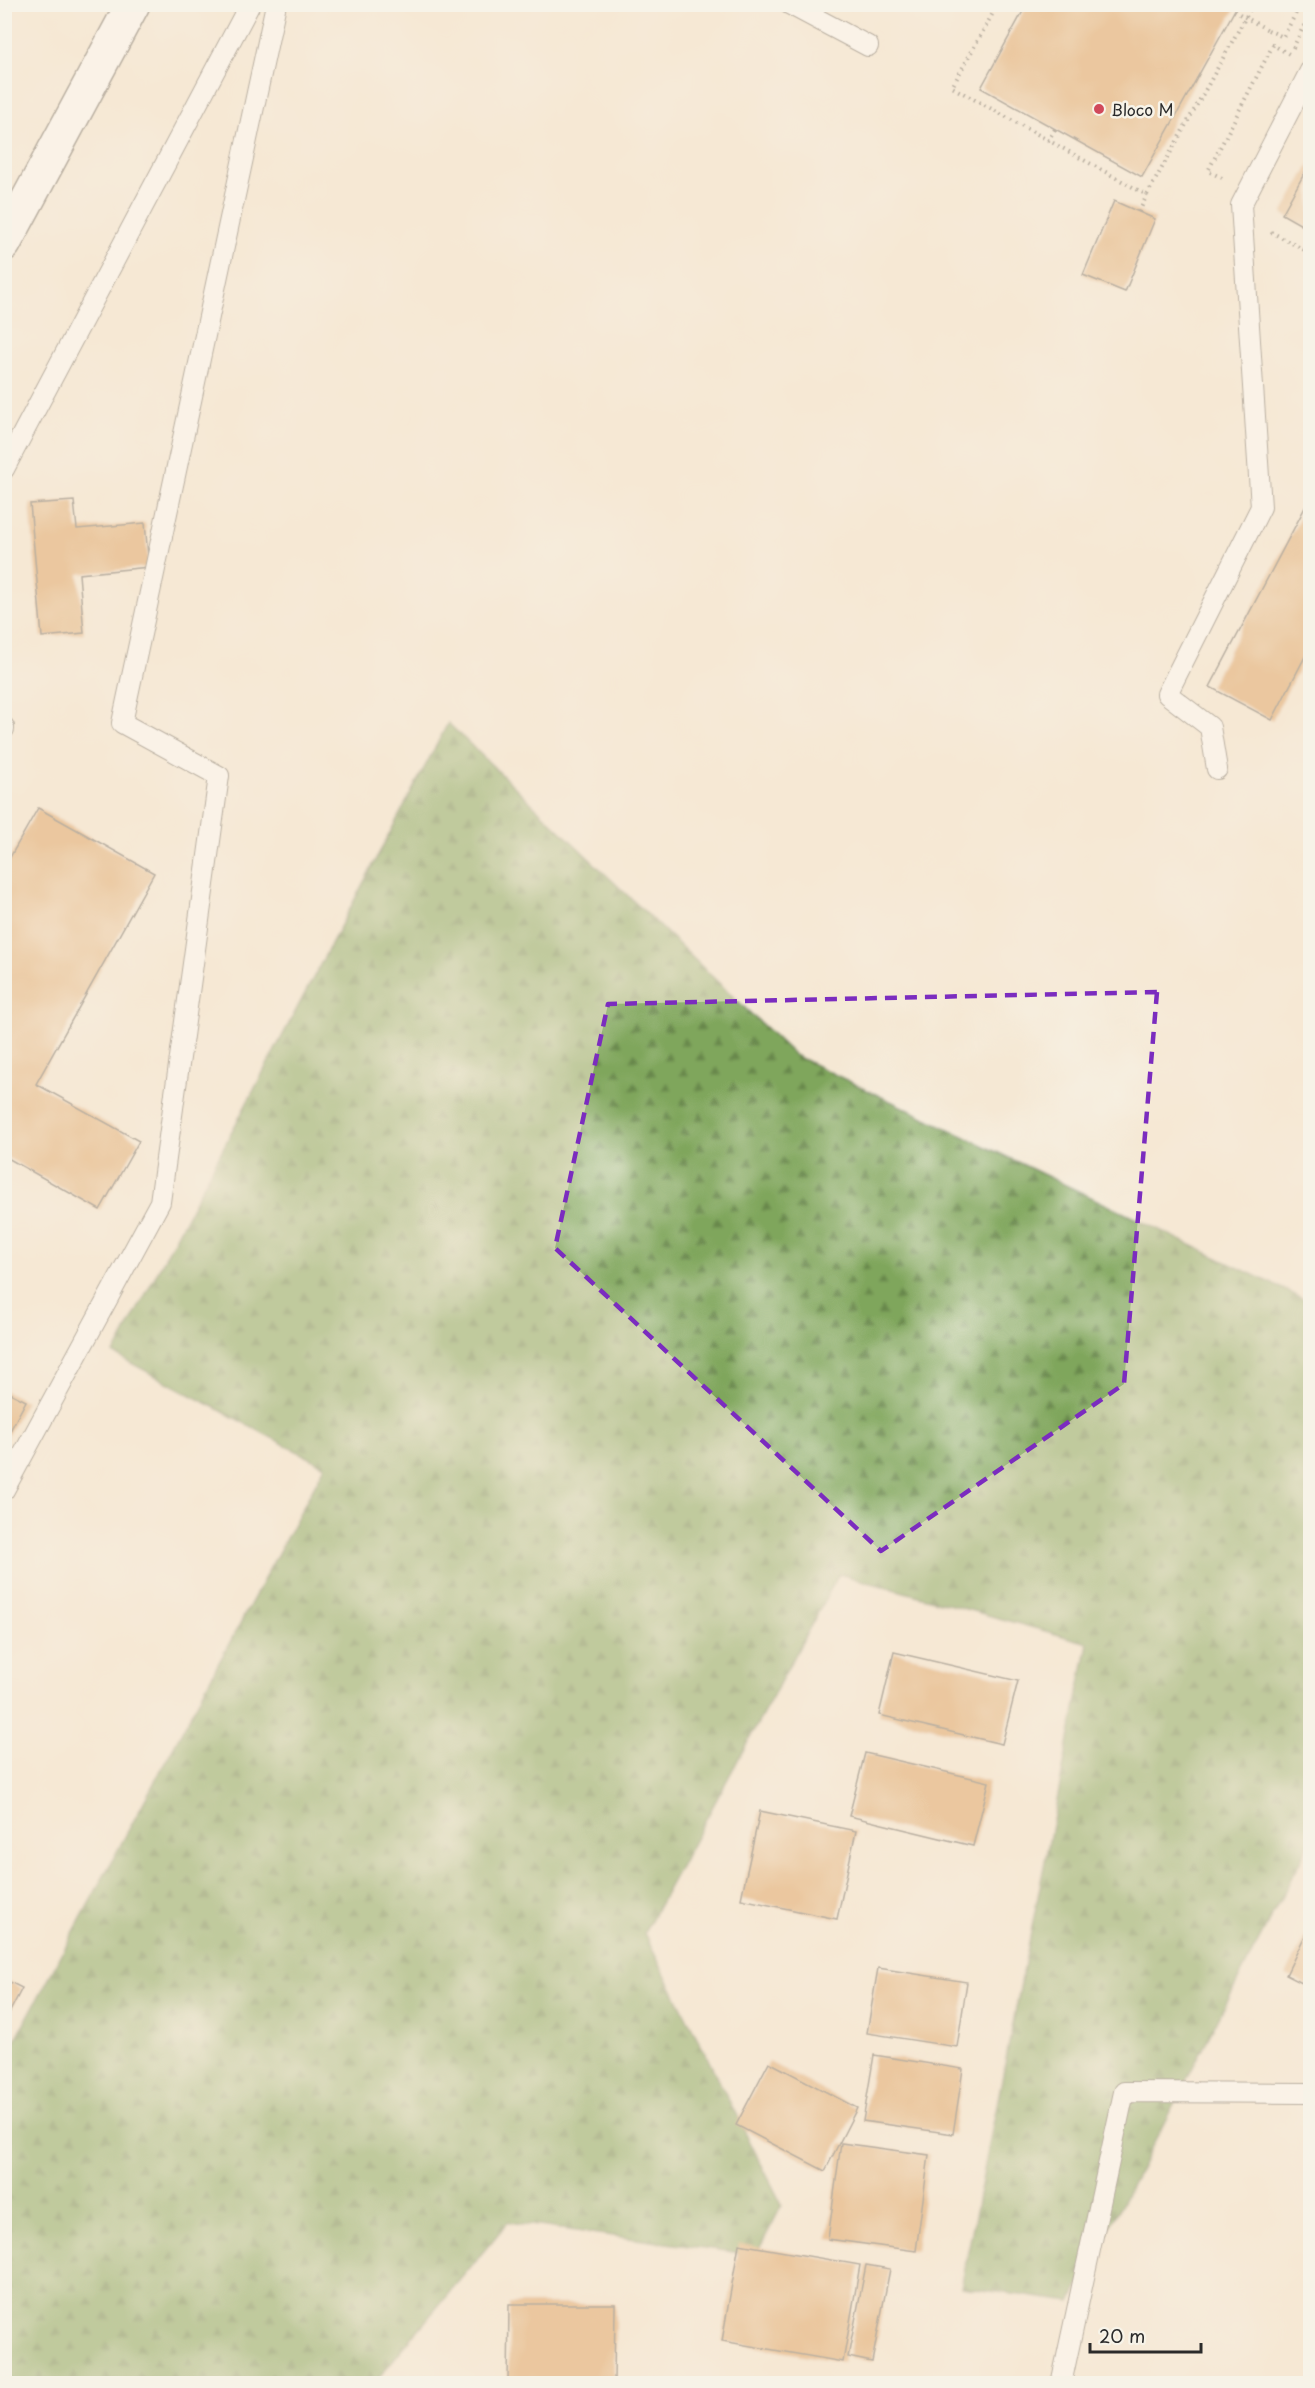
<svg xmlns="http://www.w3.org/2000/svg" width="1315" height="2388" font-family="'Playpen Sans',sans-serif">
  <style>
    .forest { fill: url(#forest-firs); stroke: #556844; stroke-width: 1.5 }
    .building { fill: #dda05f }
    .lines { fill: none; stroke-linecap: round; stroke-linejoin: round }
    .service-casing { stroke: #726d66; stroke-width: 22 }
    .tertiary-casing { stroke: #726d66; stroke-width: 36 }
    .path { stroke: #726d66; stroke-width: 4; stroke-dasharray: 1.5 4.5; stroke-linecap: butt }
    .service { stroke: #fff; stroke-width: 20 }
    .tertiary { stroke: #fff; stroke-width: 33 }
    .path-bridge { stroke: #726d66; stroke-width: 4; stroke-dasharray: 1.5 4.5; stroke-linecap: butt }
    .marked { fill: none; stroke: #7b2cbf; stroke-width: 4.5; stroke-dasharray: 12 8; stroke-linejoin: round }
    .poi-dot { fill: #d1495b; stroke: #f7f3e8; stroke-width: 2 }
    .labels { text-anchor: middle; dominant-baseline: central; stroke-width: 5; stroke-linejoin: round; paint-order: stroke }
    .poi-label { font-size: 16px; fill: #2b2b2b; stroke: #f7f3e8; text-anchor: start }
  </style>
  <defs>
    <pattern id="forest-firs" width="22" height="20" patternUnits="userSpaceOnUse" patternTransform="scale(1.5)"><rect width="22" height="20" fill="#7fa65c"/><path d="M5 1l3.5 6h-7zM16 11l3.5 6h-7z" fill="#68874c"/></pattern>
  </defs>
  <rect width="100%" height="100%" fill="#f7f3e8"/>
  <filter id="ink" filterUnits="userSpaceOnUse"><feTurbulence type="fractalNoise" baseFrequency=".0167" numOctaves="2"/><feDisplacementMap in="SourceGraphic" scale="12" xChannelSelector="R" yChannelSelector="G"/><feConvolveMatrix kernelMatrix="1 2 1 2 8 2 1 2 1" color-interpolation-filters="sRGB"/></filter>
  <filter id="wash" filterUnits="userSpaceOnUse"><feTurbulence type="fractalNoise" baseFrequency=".008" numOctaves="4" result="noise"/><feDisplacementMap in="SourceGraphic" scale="24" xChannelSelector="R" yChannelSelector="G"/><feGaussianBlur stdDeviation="1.35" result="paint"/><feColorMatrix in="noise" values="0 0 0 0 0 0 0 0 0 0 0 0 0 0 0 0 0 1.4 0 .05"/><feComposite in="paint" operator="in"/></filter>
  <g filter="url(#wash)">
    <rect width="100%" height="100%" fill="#f5e8d4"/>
    <!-- forest -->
    <path class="forest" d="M448,723L794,1055L1310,1302V1842L1071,2302L961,2287L1088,1643L839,1574L644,1933L782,2205L756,2255L508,2222L374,2383L5,2384V2059L325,1466L114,1354Z"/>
    <g id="blocks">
      <!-- building -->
      <g class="building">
        <path d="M1027,4H1238L1142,177L981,88Z"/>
        <path d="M1310,163V230L1282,214Z"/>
        <path d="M1114,201L1155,219L1125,292L1083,275Z"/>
        <path d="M1310,498V647L1272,720L1210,687Z"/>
        <path d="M74,501L77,529L145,523L149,567L79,574L84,633L42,637L30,504Z"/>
        <path d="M38,808L154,873L36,1084L139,1141L100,1210L4,1156V868Z"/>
        <path d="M4,1390L26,1401L4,1442Z"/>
        <path d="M894,1652L1018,1681L1002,1744L879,1715Z"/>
        <path d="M865,1753L989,1782L973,1846L849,1816Z"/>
        <path d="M760,1811L856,1831L837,1919L741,1899Z"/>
        <path d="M1310,1925V1987L1286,1975Z"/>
        <path d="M878,1968L967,1982L957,2047L867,2033Z"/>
        <path d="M4,1979L22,1988L4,2023Z"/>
        <path d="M874,2055L963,2069L953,2134L863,2121Z"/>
        <path d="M769,2062L857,2108L825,2171L736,2125Z"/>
        <path d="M841,2143L929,2155L916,2251L828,2239Z"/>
        <path d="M739,2244L860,2265L843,2362L722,2341Z"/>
        <path d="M866,2265L890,2269L872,2362L848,2357Z"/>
        <path d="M509,2304H615L614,2384H508Z"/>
      </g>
    </g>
  </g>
  <g filter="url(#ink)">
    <use href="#blocks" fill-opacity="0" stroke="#726d66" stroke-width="1.5"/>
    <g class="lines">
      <!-- service casing -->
      <g class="service-casing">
        <g id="service">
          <path d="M789,4L868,46"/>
          <path d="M4,469L250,4"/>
          <path d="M4,727V729"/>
          <path d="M1217,769L1210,727L1167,694L1261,507L1241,205L1310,71"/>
          <path d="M4,1490L160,1202L219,776L122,723L276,4"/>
          <path d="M1061,2384L1124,2092L1310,2093"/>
        </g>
      </g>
      <!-- tertiary casing -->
      <g class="tertiary-casing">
        <path id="tertiary" d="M4,244L133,4"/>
      </g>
      <!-- path -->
      <g class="path">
        <path d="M998,4L952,87L1147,195L1253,4"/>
        <path d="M1268,30L1283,37L1301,4"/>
        <path d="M1293,48L1310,13"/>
        <path d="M1048,141L1055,129"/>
        <path d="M1222,178L1208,171L1273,45L1289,54"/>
        <path d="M1139,212L1147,195"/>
        <path d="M1271,232L1310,253"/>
      </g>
      <!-- service -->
      <use href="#service" class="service"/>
      <!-- tertiary -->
      <use href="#tertiary" class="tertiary"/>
      <!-- path-bridge -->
      <path class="path-bridge" d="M1234,11L1268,30"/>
    </g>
  </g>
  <!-- marked area -->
  <path d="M0 0H1315V2388H0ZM1157,992L1124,1384L881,1551L555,1248L608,1004Z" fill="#f5e8d4" fill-opacity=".55" fill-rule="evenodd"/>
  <path class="marked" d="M1157,992L1124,1384L881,1551L555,1248L608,1004Z"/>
  <!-- markers -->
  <circle class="poi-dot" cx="1099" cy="109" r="6"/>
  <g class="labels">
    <!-- poi labels -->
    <g class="poi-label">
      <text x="1111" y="109">Bloco M</text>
    </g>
  </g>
  <!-- margin -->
  <rect width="1315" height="2388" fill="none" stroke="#f7f3e8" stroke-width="24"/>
  <!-- scale -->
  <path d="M1090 2343v9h111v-9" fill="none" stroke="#2b2b2b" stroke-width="3"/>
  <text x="1099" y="2343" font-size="18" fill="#2b2b2b" stroke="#f7f3e8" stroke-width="4.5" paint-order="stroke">20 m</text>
</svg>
